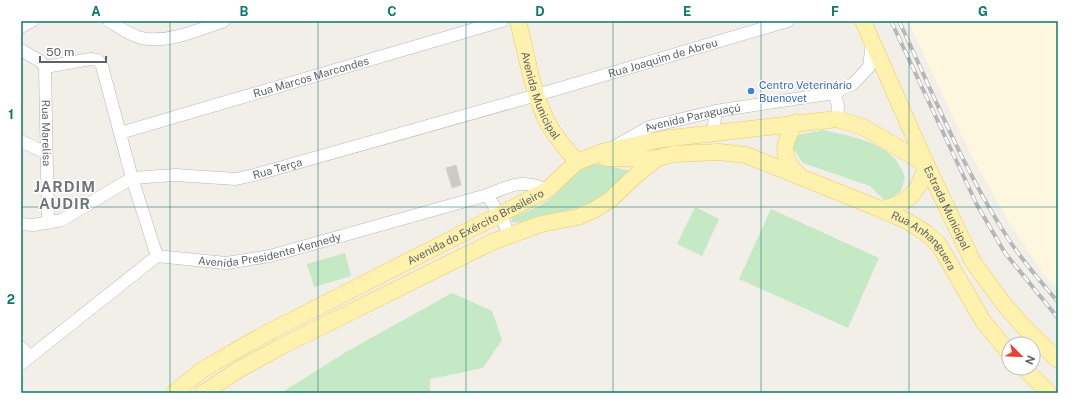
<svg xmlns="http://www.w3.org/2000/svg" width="1079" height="414" font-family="'Public Sans',sans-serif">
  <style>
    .commercial { fill: #fef7e0 }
    .green { fill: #c5e8c5 }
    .building { fill: #cccac5; stroke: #d6d1c6 }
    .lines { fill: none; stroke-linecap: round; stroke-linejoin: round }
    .minor-casing { stroke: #b5b8bc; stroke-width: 13 }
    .major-casing { stroke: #f2c960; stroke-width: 17 }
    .minor { stroke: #fff; stroke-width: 12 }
    .major { stroke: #fff2af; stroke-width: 16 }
    .rail-casing { stroke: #b6b7b8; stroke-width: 4 }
    .rail { stroke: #fff; stroke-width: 2.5; stroke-dasharray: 8; stroke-linecap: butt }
    .grid { fill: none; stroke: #0f766e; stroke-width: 1; stroke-opacity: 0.55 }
    .shop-dot { fill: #3f7fe0; stroke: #fff; stroke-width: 1.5 }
    .labels { text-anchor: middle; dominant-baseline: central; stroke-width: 3; stroke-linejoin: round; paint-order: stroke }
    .street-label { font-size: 11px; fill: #5f6368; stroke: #fff }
    .shop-label { font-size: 11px; fill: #366cbe; stroke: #fff; text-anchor: start }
    .district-label { font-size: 15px; font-weight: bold; letter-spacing: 1px; fill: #70757a; stroke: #fff }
    .neatline { fill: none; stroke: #0f766e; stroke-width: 1.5 }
    .grid-label { font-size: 13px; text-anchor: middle; font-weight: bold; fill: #0f766e }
  </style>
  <rect width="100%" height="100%" fill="#f1efe8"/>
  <!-- commercial -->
  <path class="commercial" d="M908,21H1058V290L1041,271L1008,220L971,155Z"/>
  <!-- green -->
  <g class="green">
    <path d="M823,130C845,135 879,141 894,158C899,163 902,171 905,177L901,191L886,202L870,186L803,163L792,147L798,135Z"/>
    <path d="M598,164L631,171C608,202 577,209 540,216C530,218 521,224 511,222L513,217C524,212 537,208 547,201C567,189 570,166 598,164Z"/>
    <path d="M695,207L719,219L702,256L677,244Z"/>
    <path d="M771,209L879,258L848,328L739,279Z"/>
    <path d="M345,253L351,276L314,287L307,264Z"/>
    <path d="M452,293L492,311L502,340L483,368L430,379V393H281L346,352Z"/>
  </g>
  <!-- building -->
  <path class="building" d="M456,165L461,185L452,188L446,168Z"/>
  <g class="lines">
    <!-- minor casing -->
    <g class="minor-casing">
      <g id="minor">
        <path d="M109,21C119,27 130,36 142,38C168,44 200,29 224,21"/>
        <path d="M21,27L32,21"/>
        <path d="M21,50L40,61L45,67"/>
        <path d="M45,67L91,59L98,60L102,66L132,178L157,256"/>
        <path id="s1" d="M45,67L48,223"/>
        <path d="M834,93L838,105L837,119"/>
        <path d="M713,132L716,111"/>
        <path id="s2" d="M120,133L502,21"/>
        <path d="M21,141L46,153"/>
        <path id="s3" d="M614,147L649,127L669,122L716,111L834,93L853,84L869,67L872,43"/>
        <path d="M487,195L504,222L508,235"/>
        <path id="s4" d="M21,224L33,225L62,220L132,178L175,175L236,179L254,175L537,95L788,21"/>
        <path d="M21,347L30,357"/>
        <path id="s5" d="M21,364L157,256L226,263L270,256L487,195C510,186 522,178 547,190"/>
      </g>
    </g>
    <!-- major casing -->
    <g class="major-casing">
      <g id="major">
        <path id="s6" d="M518,21C527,55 532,94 549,125C557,139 567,150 577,162"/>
        <path d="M863,21L926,164C920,191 909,205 880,209"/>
        <path d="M796,122C782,143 780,158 799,175"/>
        <path d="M606,158L640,159L658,158"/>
        <path d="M1024,368L1049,393"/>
        <path id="s7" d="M174,393L202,370L261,336L499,215L547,190L577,162L605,151L663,139L837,119L863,127L926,164L973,262L1003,303L1021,324L1058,360"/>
        <path id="s8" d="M203,393L240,369L280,347L492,242L541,224L578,217L594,210L610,200L635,176L658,158L673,154L719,152L746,155L880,209L907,221L926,233L939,245L983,321L1009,353"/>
      </g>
    </g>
    <!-- minor -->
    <use href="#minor" class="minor"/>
    <!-- major -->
    <use href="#major" class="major"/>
    <!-- rail casing -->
    <g class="rail-casing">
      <g id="rail">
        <path d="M891,21L977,205L1005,253L1058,318"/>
        <path d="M899,21C934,95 965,174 1011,243C1025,264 1042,283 1058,302"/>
      </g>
    </g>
    <!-- rail -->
    <use href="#rail" class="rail"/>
  </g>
  <!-- grid -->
  <path class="grid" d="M170,21V393M318,21V393M466,21V393M613,21V393M761,21V393M909,21V393M21,207H1058"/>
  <!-- markers -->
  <circle class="shop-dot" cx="751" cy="91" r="4"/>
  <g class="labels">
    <!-- street labels -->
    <g class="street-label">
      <text stroke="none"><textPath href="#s4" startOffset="671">Rua Joaquim de Abreu</textPath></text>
      <text stroke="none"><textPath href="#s2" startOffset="199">Rua Marcos Marcondes</textPath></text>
      <text stroke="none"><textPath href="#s6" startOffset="78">Avenida Municipal</textPath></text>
      <text stroke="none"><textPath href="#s3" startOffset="85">Avenida Paraguaçú</textPath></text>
      <text stroke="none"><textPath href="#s1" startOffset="66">Rua Marelisa</textPath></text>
      <text stroke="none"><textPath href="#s4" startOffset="270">Rua Terça</textPath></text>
      <text stroke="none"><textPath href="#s7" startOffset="880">Estrada Municipal</textPath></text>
      <text stroke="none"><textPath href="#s7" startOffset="345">Avenida do Exército Brasileiro</textPath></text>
      <text stroke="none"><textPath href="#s8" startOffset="805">Rua Anhanguera</textPath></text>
      <text stroke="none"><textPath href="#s5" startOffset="288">Avenida Presidente Kennedy</textPath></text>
    </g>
    <!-- shop labels -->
    <g class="shop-label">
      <text x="759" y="85">Centro Veterinário<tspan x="759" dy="13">Buenovet</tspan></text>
    </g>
    <!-- district labels -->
    <g class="district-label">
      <text x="65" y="186">JARDIM<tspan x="65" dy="17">AUDIR</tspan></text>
    </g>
  </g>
  <!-- border -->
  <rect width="1079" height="414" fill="none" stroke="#ffffff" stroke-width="44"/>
  <!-- north arrow -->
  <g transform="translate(1021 356) rotate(114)"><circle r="19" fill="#ffffff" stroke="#bfc1c3"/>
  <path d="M0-3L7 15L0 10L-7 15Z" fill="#ea4335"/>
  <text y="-6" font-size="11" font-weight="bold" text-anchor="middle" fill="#5f6368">N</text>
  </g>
  <!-- scale -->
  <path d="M40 56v6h66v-6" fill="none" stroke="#5f6368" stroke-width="2"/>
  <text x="46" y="56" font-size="12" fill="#5f6368" stroke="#ffffff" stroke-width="3" paint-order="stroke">50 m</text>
  <rect x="22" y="22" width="1035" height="370" class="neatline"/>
  <g class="grid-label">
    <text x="96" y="16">A</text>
    <text x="244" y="16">B</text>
    <text x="392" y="16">C</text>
    <text x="540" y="16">D</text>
    <text x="687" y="16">E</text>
    <text x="835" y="16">F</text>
    <text x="983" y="16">G</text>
    <text x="11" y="119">1</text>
    <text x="11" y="304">2</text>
  </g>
</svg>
